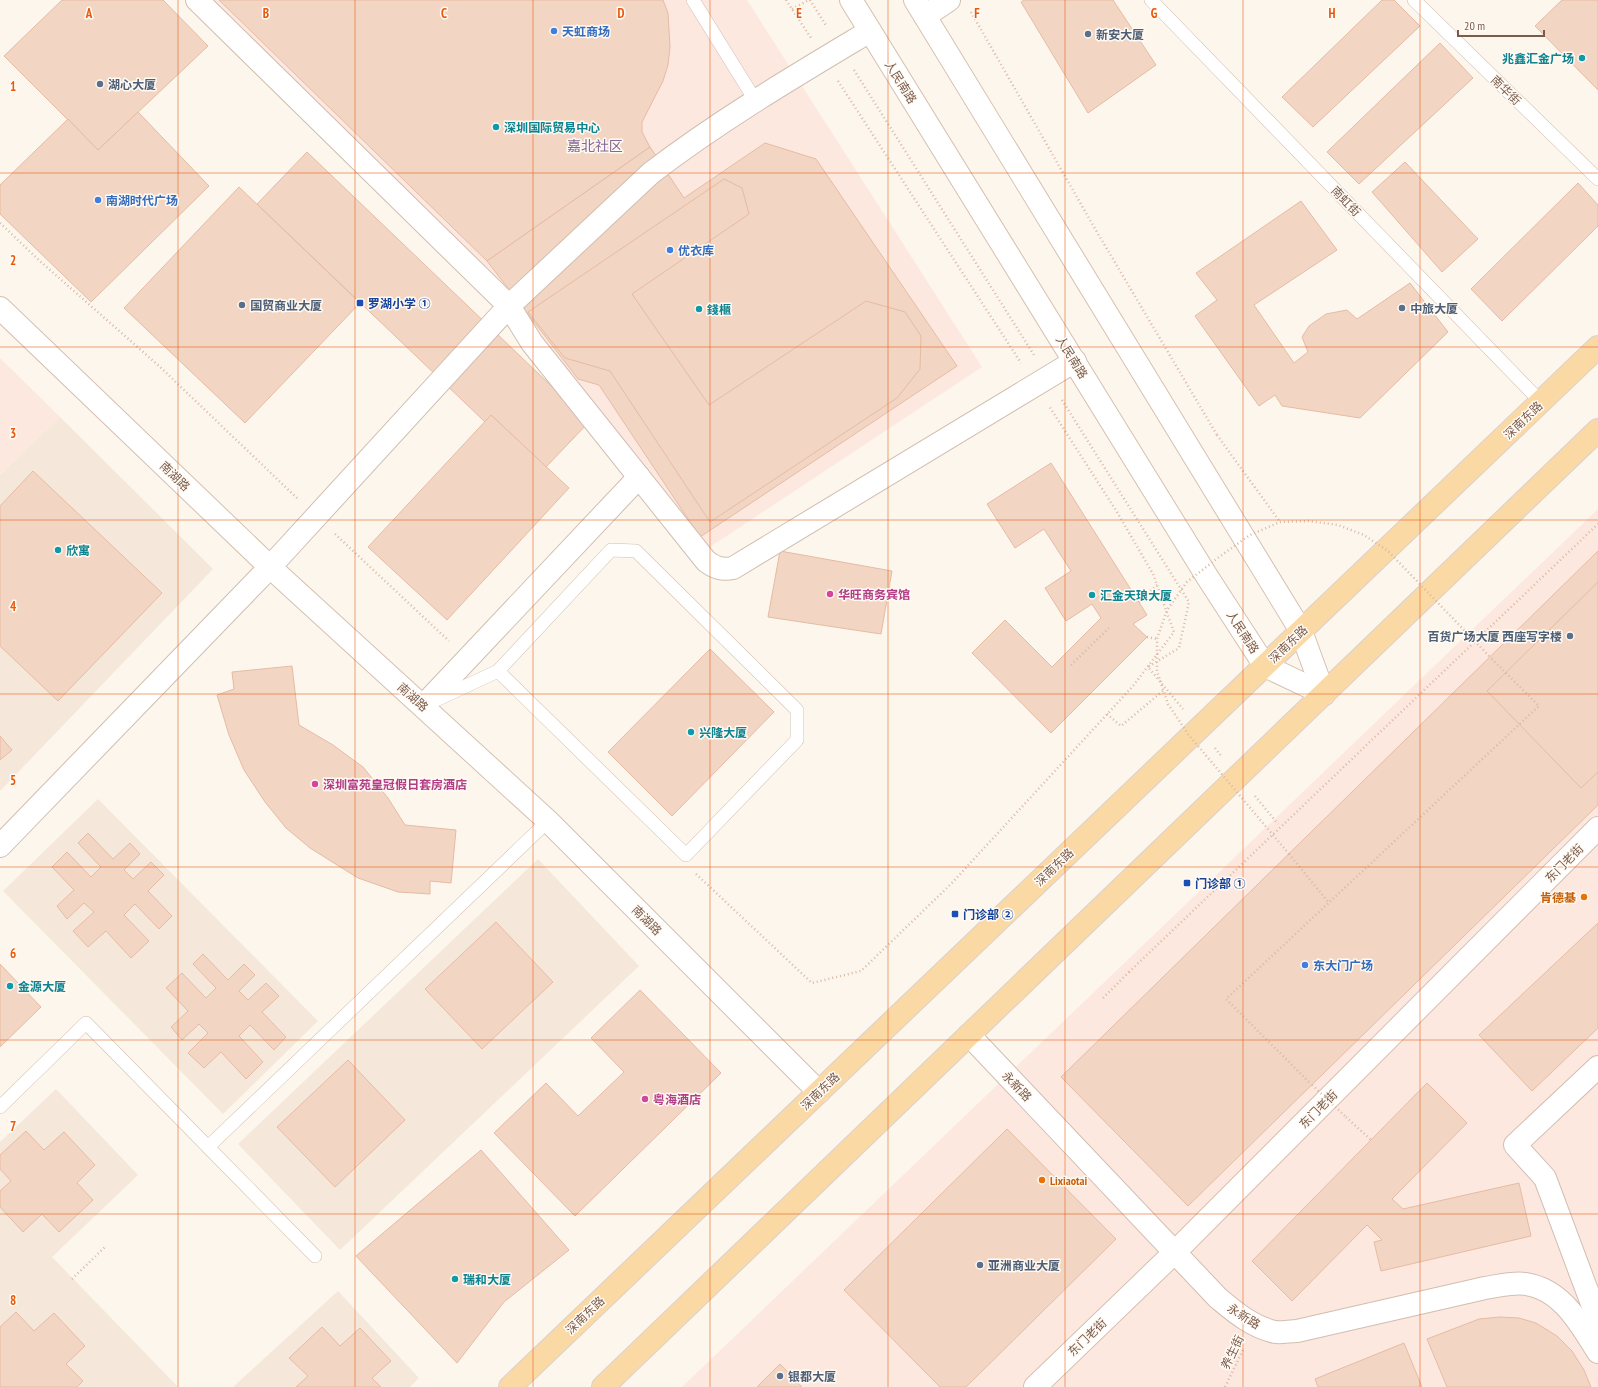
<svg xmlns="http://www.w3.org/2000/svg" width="1598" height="1387" font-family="'PT Sans Narrow','Noto Sans SC',sans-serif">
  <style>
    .residential { fill: #f5e8da }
    .commercial { fill: #fde8e0 }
    .building { fill: #f3d5c3; stroke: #e6bba3 }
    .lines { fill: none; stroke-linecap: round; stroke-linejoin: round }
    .lane-casing { stroke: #d1beb0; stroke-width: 14 }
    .street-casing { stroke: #d1beb0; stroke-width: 24 }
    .secondary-casing { stroke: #d6c0b0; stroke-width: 24 }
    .primary-casing { stroke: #dad1cd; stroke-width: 24 }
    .path { stroke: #d9b8a5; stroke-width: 2.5; stroke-dasharray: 1 3; stroke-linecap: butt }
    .lane { stroke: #fff; stroke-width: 13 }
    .street { stroke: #fff; stroke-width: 22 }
    .secondary { stroke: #fff; stroke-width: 22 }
    .primary { stroke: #fbd9a5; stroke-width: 22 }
    .path-bridge { stroke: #d9b8a5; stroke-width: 2.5; stroke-dasharray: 1 3; stroke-linecap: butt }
    .grid { fill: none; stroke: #e8590c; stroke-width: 1; stroke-opacity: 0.55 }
    .shop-dot { fill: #3f7fe0; stroke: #fffaf3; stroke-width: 1.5 }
    .service-dot { fill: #5c6f8a; stroke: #fffaf3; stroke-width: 1.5 }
    .culture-dot { fill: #0f9aa8; stroke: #fffaf3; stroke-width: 1.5 }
    .transit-dot { fill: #1a4fb4; stroke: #fffaf3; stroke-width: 1.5 }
    .hotel-dot { fill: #d1479c; stroke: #fffaf3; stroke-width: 1.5 }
    .food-dot { fill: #e8710a; stroke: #fffaf3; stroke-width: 1.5 }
    .labels { text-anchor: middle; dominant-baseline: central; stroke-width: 3; stroke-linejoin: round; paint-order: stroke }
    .shop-label { font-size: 12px; font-weight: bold; fill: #366cbe; stroke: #fffaf3; text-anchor: start }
    .service-label { font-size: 12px; font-weight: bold; fill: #4e5e75; stroke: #fffaf3; text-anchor: start }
    .culture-label { font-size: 12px; font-weight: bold; fill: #0d838f; stroke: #fffaf3; text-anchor: start }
    .street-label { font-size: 12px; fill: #7a5c4d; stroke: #fffaf3 }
    .transit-label { font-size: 12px; font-weight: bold; fill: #164399; stroke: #fffaf3; text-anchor: start }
    .hotel-label { font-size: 12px; font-weight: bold; fill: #b23c85; stroke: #fffaf3; text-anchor: start }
    .food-label { font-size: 12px; font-weight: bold; fill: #c56008; stroke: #fffaf3; text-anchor: end }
    .quarter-label { font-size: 14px; fill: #846695; stroke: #fffaf3 }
    .grid-label { font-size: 13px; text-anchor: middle; font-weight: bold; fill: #e8590c; stroke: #fffaf3; stroke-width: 3; stroke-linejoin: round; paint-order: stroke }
  </style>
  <rect width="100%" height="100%" fill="#fdf6ec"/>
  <!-- residential -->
  <g class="residential">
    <path d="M60,417L213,569L0,791V475Z"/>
    <path d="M98,799L318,1021L223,1114L3,891Z"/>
    <path d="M538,859L639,966L340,1250L238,1144Z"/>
    <path d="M56,1089L138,1175L52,1257L178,1387H0V1142Z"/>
    <path d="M338,1291L419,1378L410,1387H233Z"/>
  </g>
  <!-- commercial -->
  <g class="commercial">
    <path d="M210,0H747L982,367L704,551L476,261Z"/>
    <path d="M0,358L60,417L0,475Z"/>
    <path d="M1598,509V1387H682Z"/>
  </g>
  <!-- building -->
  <g class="building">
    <path d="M62,0H163L208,46L98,150L4,56Z"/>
    <path d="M219,0H663L668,13L670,47L668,65L663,81L642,122V132L650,147L487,261Z"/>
    <path d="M1024,0H1113L1156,65L1088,113L1021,2Z"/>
    <path d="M1382,0H1394L1420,26L1313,127L1282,97Z"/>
    <path d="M1562,0H1598V53L1554,8Z"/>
    <path d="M1562,0H1598V90L1535,26Z"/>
    <path d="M1440,43L1473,78L1359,184L1327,152Z"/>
    <path d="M138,112L209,186L91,302L0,214V185L68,119L98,150Z"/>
    <path d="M765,143L816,159L957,366L700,537L599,385L578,379L487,261L650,147L684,198Z"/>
    <path d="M307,152L589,422L546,467L491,415L485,422L257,204Z"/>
    <path d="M1405,162L1478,239L1442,272L1372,192Z"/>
    <path d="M724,179L742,188L749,214L632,294L709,405L866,301L905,312L921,336L920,369L897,398L710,522L610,371L565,358L528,312Z"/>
    <path d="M1578,183L1598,205V226L1502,321L1471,289Z"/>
    <path d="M239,187L360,303L245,423L124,308Z"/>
    <path d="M1301,201L1337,250L1254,305L1294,363L1308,352L1302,337L1309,326L1326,314L1347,310L1357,319L1410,283L1448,332L1360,418L1282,406L1275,395L1259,406L1195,316L1217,300L1196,273Z"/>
    <path d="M491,415L569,488L447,620L368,547Z"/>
    <path d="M1051,463L1147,615L1133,624L1147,637L1051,733L972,653L1005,620L1052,667L1101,618L1092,604L1066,621L1045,588L1071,571L1044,529L1015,548L987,504Z"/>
    <path d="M33,471L162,593L58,701L0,646V506Z"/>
    <path d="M780,551L892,571L881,634L768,617Z"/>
    <path d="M1598,551V805L1188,1206L1061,1077Z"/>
    <path d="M1598,582V772L1581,788L1487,691Z"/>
    <path d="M710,649L774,712L672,816L608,752Z"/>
    <path d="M292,666L299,725L333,745L363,767L388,798L405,825L456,830L451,883L430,881V894L398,892L358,878L310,848L286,828L265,802L244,770L229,735L217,695L234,689L232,672Z"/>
    <path d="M0,736L12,750L0,760Z"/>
    <path d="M88,833L113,859L130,843L140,854L124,870L133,879L151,862L164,875L148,891L172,916L159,929L135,904L124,915L149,941L131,958L106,931L88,947L73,931L94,912L84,903L67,919L57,906L74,890L52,867L67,852L91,877L101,867L78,843Z"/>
    <path d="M496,922L553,982L482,1049L425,989Z"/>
    <path d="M1598,923V1028L1532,1091L1479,1035Z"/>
    <path d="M203,954L228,980L244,964L255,975L239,991L248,1000L266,983L279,996L262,1012L286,1037L274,1050L250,1025L239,1036L263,1062L246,1079L221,1052L204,1068L188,1053L208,1033L199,1024L182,1040L171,1027L188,1011L166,988L182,973L206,998L216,988L193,964Z"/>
    <path d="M0,964L41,1007L0,1047Z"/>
    <path d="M640,990L721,1073L575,1216L494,1133L546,1083L578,1116L624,1072L591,1038Z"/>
    <path d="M348,1060L405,1120L335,1187L277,1127Z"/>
    <path d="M1427,1083L1467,1123L1392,1199L1403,1209L1519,1183L1531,1236L1381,1271L1374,1242L1382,1240L1367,1225L1292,1301L1252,1261Z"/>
    <path d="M1007,1129L1116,1239L966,1387H940L844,1290Z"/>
    <path d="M26,1131L44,1150L64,1132L95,1165L77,1183L93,1200L59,1232L42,1214L23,1232L0,1207V1191L11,1181L0,1169V1155Z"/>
    <path d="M481,1150L569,1250L504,1302L457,1363L356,1256Z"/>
    <path d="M16,1312L34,1331L54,1313L85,1346L66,1364L83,1381L77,1387H0V1327Z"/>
    <path d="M1500,1317L1519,1318L1536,1323L1557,1336L1572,1351L1584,1370L1591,1387H1447L1427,1339L1479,1319Z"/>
    <path d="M322,1327L340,1346L360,1328L391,1361L372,1378L381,1387H296L308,1376L289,1358Z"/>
    <path d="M1404,1343L1422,1387H1318L1315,1379Z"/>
    <path d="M780,1364L802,1387H757Z"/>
  </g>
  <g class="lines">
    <!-- lane casing -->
    <g class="lane-casing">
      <g id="lane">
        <path d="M693,0L755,100"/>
        <path d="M1151,0L1541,402"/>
        <path d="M1414,0L1598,179"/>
        <path d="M434,701L498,671L611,550L636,551L797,710V740L686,855L498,671"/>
        <path d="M0,1107L86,1023L208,1147"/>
        <path d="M315,1256L208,1147L548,821"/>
      </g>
    </g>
    <!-- street casing -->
    <g class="street-casing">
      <g id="street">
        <path d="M197,0L509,306L532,343L706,561C715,568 722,570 733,568L1075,361"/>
        <path d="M925,16L949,0"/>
        <path d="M423,706L639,477"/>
        <path d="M0,846L270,567L509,306L651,173C720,120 795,76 870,31"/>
        <path d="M969,1035L1218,1298C1235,1312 1252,1327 1275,1332C1281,1333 1290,1331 1297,1331L1485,1288C1498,1286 1513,1282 1526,1284C1563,1290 1580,1324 1598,1352"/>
        <path d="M1598,1067L1515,1145L1545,1178L1598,1320"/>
      </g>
    </g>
    <!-- secondary casing -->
    <g class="secondary-casing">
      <g id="secondary">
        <path d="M851,0L1208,578L1265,666L1324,694"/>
        <path d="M915,0L1301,631L1324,694"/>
        <path d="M0,308L270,567L548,821L819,1092"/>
        <path d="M1035,1387L1175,1252L1598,828"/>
      </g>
    </g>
    <!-- primary casing -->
    <g class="primary-casing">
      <g id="primary">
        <path d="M510,1387L1598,347"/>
        <path d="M603,1387L1598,430"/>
      </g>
    </g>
    <!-- path -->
    <g class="path">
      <path d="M786,0L811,38"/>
      <path d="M810,0L827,27"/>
      <path d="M792,9L809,0"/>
      <path d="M971,12L1094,227L1217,435"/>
      <path d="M854,70L1034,355"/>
      <path d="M838,81L1021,363"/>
      <path d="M0,223L41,262L159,366L298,499"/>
      <path d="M1062,400L1189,602L1179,648L1148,667L1183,709"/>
      <path d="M335,534L449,641"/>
      <path d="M1139,602L1157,585"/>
      <path d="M1147,637L1157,639"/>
      <path d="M1071,665L1109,628"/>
      <path d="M1107,714L1121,726L1164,690"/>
      <path d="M1215,748L1222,757"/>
      <path d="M1255,796L1278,824"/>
      <path d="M1289,854L1329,903"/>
      <path d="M696,874L812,983L861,971L951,884L1133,686L1174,632L1153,574L1117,512L1049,406"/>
      <path d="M1103,998L1129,972"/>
      <path d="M1309,1082L1226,999L1539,706L1490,657"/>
      <path d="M1346,1117L1371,1140"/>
      <path d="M72,1279L105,1247"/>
      <path d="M1225,1387L1244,1348"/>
    </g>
    <!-- lane -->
    <use href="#lane" class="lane"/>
    <!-- street -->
    <use href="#street" class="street"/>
    <!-- secondary -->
    <use href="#secondary" class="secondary"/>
    <!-- primary -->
    <use href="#primary" class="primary"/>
    <!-- path-bridge -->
    <g class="path-bridge">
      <path d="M1217,435L1280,522"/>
      <path d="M1289,854L1188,734L1168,704L1157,671V639L1167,610L1187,582L1219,557L1250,535L1280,522L1309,521L1338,525L1364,535L1388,551L1490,657"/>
      <path d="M1129,972L1598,524"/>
      <path d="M1312,1085L1346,1117"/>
    </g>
  </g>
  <!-- grid -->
  <path class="grid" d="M178,0V1387M355,0V1387M533,0V1387M710,0V1387M888,0V1387M1065,0V1387M1243,0V1387M1420,0V1387M0,173H1598M0,347H1598M0,520H1598M0,694H1598M0,867H1598M0,1040H1598M0,1214H1598"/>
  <!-- markers -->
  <g class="shop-dot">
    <circle cx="554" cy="31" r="4"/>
    <circle cx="98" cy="200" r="4"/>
    <circle cx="670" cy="250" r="4"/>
    <circle cx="1305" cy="965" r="4"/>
  </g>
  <g class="service-dot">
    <circle cx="1088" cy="34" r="4"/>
    <circle cx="100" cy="84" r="4"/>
    <circle cx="242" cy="305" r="4"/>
    <circle cx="1402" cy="308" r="4"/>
    <circle cx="1570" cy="636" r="4"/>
    <circle cx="980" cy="1265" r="4"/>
    <circle cx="780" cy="1376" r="4"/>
  </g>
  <g class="culture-dot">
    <circle cx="1582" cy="58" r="4"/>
    <circle cx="496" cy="127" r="4"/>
    <circle cx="699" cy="309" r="4"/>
    <circle cx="58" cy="550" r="4"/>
    <circle cx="1092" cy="595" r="4"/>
    <circle cx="691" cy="732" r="4"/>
    <circle cx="10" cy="986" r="4"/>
    <circle cx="455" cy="1279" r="4"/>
  </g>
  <g class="transit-dot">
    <rect x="356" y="299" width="8" height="8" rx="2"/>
    <rect x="1183" y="879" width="8" height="8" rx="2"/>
    <rect x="951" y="910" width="8" height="8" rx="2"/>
  </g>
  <g class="hotel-dot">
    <circle cx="830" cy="594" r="4"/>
    <circle cx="315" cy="784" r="4"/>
    <circle cx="645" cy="1099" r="4"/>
  </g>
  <g class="food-dot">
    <circle cx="1584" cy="897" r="4"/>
    <circle cx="1042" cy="1180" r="4"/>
  </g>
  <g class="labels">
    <!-- shop labels -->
    <g class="shop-label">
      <text x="562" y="31">天虹商场</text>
      <text x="106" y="200">南湖时代广场</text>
      <text x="678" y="250">优衣库</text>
      <text x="1313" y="965">东大门广场</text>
    </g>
    <!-- service labels -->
    <g class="service-label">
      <text x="1096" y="34">新安大厦</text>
      <text x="108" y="84">湖心大厦</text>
      <text x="250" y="305">国贸商业大厦</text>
      <text x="1410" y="308">中旅大厦</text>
      <text x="1562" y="636" text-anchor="end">百货广场大厦 西座写字楼</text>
      <text x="988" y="1265">亚洲商业大厦</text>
      <text x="788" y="1376">银都大厦</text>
    </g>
    <!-- culture labels -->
    <g class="culture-label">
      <text x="1574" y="58" text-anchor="end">兆鑫汇金广场</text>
      <text x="504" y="127">深圳国际贸易中心</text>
      <text x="707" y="309">錢櫃</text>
      <text x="66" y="550">欣寓</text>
      <text x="1100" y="595">汇金天琅大厦</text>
      <text x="699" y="732">兴隆大厦</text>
      <text x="18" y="986">金源大厦</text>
      <text x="463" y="1279">瑞和大厦</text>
    </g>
    <!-- street labels -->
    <g class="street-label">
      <text transform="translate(901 82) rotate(58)">人民南路</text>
      <text transform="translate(1506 90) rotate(44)">南华街</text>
      <text transform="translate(1346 201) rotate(46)">南虹街</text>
      <text transform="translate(1072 357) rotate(58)">人民南路</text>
      <text transform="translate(1523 420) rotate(-44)">深南东路</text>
      <text transform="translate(175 476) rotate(44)">南湖路</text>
      <text transform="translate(1243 632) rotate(57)">人民南路</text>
      <text transform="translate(1288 644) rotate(-44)">深南东路</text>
      <text transform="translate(413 697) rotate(42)">南湖路</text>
      <text transform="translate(1564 863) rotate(-45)">东门老街</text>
      <text transform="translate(1054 867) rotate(-44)">深南东路</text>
      <text transform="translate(647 920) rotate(45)">南湖路</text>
      <text transform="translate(1017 1086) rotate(46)">永新路</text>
      <text transform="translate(820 1091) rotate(-44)">深南东路</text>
      <text transform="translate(1318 1109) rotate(-45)">东门老街</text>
      <text transform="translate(585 1315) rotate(-44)">深南东路</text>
      <text transform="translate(1244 1316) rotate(32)">永新路</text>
      <text transform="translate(1087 1337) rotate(-44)">东门老街</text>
      <text transform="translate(1232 1352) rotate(-64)">养生街</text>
    </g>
    <!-- transit labels -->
    <g class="transit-label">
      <text x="368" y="303">罗湖小学 ①</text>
      <text x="1195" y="883">门诊部 ①</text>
      <text x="963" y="914">门诊部 ②</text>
    </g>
    <!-- hotel labels -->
    <g class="hotel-label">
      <text x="838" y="594">华旺商务宾馆</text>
      <text x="323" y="784">深圳富苑皇冠假日套房酒店</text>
      <text x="653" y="1099">粤海酒店</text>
    </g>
    <!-- food labels -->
    <g class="food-label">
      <text x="1576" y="897">肯德基</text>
      <text x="1050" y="1180" text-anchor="start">Lixiaotai</text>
    </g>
    <!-- quarter labels -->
    <g class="quarter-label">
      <text x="595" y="146">嘉北社区</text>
    </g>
  </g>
  <g class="grid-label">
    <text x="89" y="18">A</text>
    <text x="266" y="18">B</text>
    <text x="444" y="18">C</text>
    <text x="621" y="18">D</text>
    <text x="799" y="18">E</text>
    <text x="977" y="18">F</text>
    <text x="1154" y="18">G</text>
    <text x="1332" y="18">H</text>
    <text x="13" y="91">1</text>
    <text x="13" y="265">2</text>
    <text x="13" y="438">3</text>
    <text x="13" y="611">4</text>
    <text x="13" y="785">5</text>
    <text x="13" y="958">6</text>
    <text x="13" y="1131">7</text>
    <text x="13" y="1305">8</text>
  </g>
  <!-- scale -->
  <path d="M1458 30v6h86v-6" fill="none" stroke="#7a5c4d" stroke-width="2"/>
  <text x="1464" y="30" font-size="12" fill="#7a5c4d" stroke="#fffaf3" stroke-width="3" paint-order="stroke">20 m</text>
</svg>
